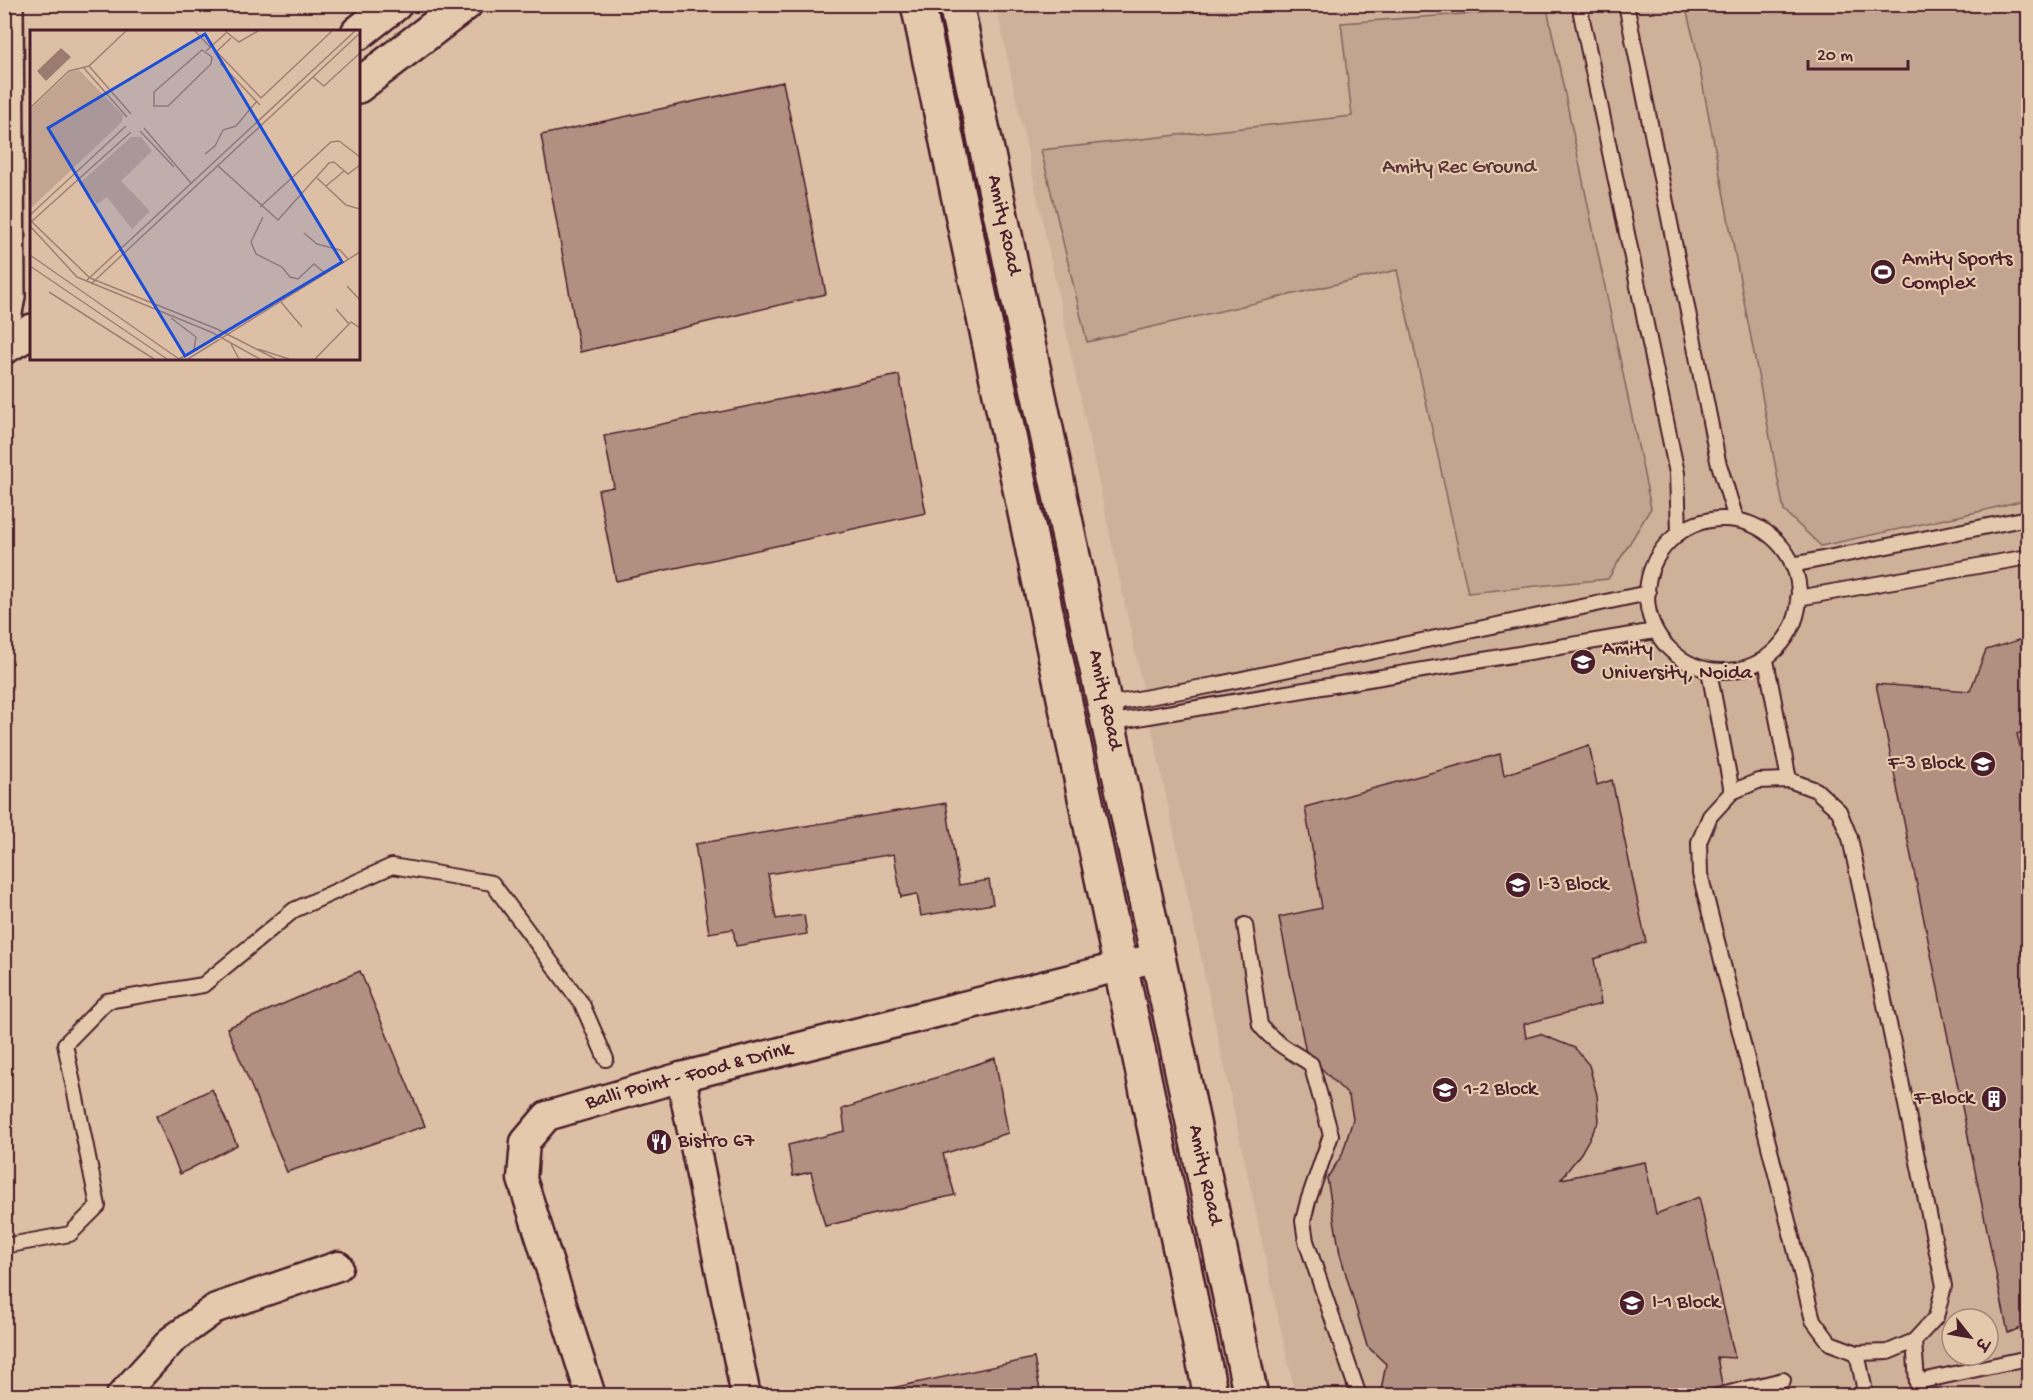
<svg xmlns="http://www.w3.org/2000/svg" width="2033" height="1400" font-family="'Gochi Hand','Playpen Sans Deva',sans-serif">
  <style>
    .built { fill: #cfb19a; fill-rule: evenodd }
    .green { fill: #c3a490; stroke: #86625e; stroke-width: 1.5 }
    .building { fill: #b18f81; stroke: #4a1f2b; stroke-width: 1.5 }
    .lines { fill: none; stroke-linecap: round; stroke-linejoin: round }
    .lane-casing { stroke: #4a1f2b; stroke-width: 18 }
    .street-casing { stroke: #4a1f2b; stroke-width: 33 }
    .secondary-casing { stroke: #4a1f2b; stroke-width: 38 }
    .lane { stroke: #e5c9ac; stroke-width: 14 }
    .street { stroke: #e5c9ac; stroke-width: 28 }
    .secondary { stroke: #e5c9ac; stroke-width: 33 }
    .labels { text-anchor: middle; dominant-baseline: central; stroke-width: 4.5; stroke-linejoin: round; paint-order: stroke }
    .park-label { font-size: 21px; fill: #5c333a; stroke: #e5c9ac }
    .street-label { font-size: 21px; fill: #4a1f2b; stroke: #e5c9ac }
    .poi-label { font-size: 21px; fill: #4a1f2b; stroke: #e5c9ac; text-anchor: start }
    .inset-road { fill: none; stroke: #a27f74; stroke-width: 1.5 }
    .view { fill: #1d4ed8; fill-opacity: 0.15; stroke: #1d4ed8; stroke-width: 3 }
    .inset-edge { fill: none; stroke: #4a1f2b; stroke-width: 3 }
  </style>
  <rect width="100%" height="100%" fill="#dcbfa4"/>
  <filter id="ink" filterUnits="userSpaceOnUse"><feTurbulence type="fractalNoise" baseFrequency=".0167" numOctaves="2"/><feDisplacementMap in="SourceGraphic" scale="12" xChannelSelector="R" yChannelSelector="G"/><feConvolveMatrix kernelMatrix="1 2 1 2 8 2 1 2 1" color-interpolation-filters="sRGB"/></filter>
  <g filter="url(#ink)">
    <!-- built -->
    <path class="built" d="M996,5H2028V1395H1295ZM1952,1319H1988V1355H1952Z"/>
    <!-- green -->
    <g class="green">
      <path d="M1685,5H2028V499L1982,511L1821,546L1784,511L1695,44Z"/>
      <path d="M1547,8L1651,508L1608,579L1468,593L1397,270L1087,342L1041,150L1352,116L1341,23Z"/>
    </g>
    <!-- building -->
    <g class="building">
      <path d="M783,82L826,294L580,352L541,135Z"/>
      <path d="M899,375L926,513L616,581L598,490L614,487L604,436Z"/>
      <path d="M2028,637V730L2017,734L2028,777V856L2023,858L2025,873L2028,872V1325L2008,1333L1876,684L1970,691L1986,650Z"/>
      <path d="M1589,745L1597,785L1612,780L1646,942L1594,959L1601,1004L1524,1024L1526,1038L1540,1034L1575,1048L1589,1065L1597,1095L1599,1121L1581,1153L1561,1179L1645,1162L1656,1214L1699,1197L1735,1358L1717,1357L1724,1396H1384L1381,1390L1386,1364L1367,1346L1340,1254L1327,1178L1342,1155L1353,1119L1349,1096L1306,1053L1279,917L1322,908L1305,807L1500,754L1504,775Z"/>
      <path d="M946,803L959,885L989,880L993,904L921,916L917,894L901,897L894,854L768,874L776,919L804,915L807,934L736,946L733,929L709,933L695,844Z"/>
      <path d="M360,971L425,1126L287,1172L227,1028Z"/>
      <path d="M995,1058L1008,1133L943,1154L955,1195L825,1226L811,1172L793,1176L788,1145L845,1131L842,1109Z"/>
      <path d="M212,1089L237,1145L180,1174L156,1116Z"/>
      <path d="M1034,1358L1041,1396H878L877,1391Z"/>
    </g>
    <g class="lines">
      <!-- lane casing -->
      <g class="lane-casing">
        <g id="lane">
          <path d="M1579,4L1677,473L1679,532"/>
          <path d="M1626,4L1718,461L1736,519"/>
          <circle cx="1723" cy="595" r="76"/>
          <path d="M1792,565L2028,518"/>
          <path d="M1798,598L2028,557"/>
          <path d="M1766,660L1789,780"/>
          <path d="M1709,671L1732,792"/>
          <path d="M1105,705L1214,685L1648,593"/>
          <path d="M1108,723L1655,631"/>
          <path d="M1789,780L1816,790L1839,811L1850,838L1944,1286L1936,1317L1914,1341L1888,1352L1857,1353L1830,1343L1813,1320L1700,874L1699,842L1710,816L1732,792L1758,781Z"/>
          <path d="M1245,925L1260,1025C1274,1043 1292,1052 1311,1064L1331,1135L1308,1201L1303,1221L1306,1241L1359,1396"/>
          <path d="M4,1246L70,1234L98,1206L65,1044L107,1001L203,985L294,910L392,866L492,883L582,1004L606,1059"/>
          <path d="M1914,1341L1917,1382L1920,1396"/>
          <path d="M1857,1353L1866,1396"/>
          <path d="M1917,1382L2028,1358"/>
          <path d="M1717,1396L1783,1380"/>
        </g>
      </g>
      <!-- street casing -->
      <g class="street-casing">
        <g id="street">
          <path d="M681,1077L746,1396"/>
          <path d="M121,1396L172,1340L216,1308L338,1266"/>
          <path d="M591,1396L522,1179L525,1142L547,1116L681,1077L1158,957"/>
        </g>
      </g>
      <!-- secondary casing -->
      <g class="secondary-casing">
        <g id="secondary">
          <path d="M918,4L1211,1396"/>
          <path d="M956,4L1251,1396"/>
          <path d="M358,33L395,4"/>
          <path d="M358,86L465,4"/>
          <path d="M4,318L8,296L6,4"/>
          <path d="M4,347L32,331"/>
        </g>
      </g>
      <!-- lane -->
      <use href="#lane" class="lane"/>
      <!-- street -->
      <use href="#street" class="street"/>
      <!-- secondary -->
      <use href="#secondary" class="secondary"/>
    </g>
  </g>
  <!-- icons -->
  <defs>
    <g id="stadium-disc" transform="scale(1.35)"><circle r="9.5" fill="#4a1f2b" stroke="#e5c9ac"/><path d="M0-5a6.5 5 0 1 0 0 10a6.5 5 0 1 0 0-10ZM-3.5-1.8h7v3.6h-7Z" fill="#fff"/></g>
    <g id="university-disc" transform="scale(1.35)"><circle r="9.5" fill="#4a1f2b" stroke="#e5c9ac"/><path d="M0-5L7-2L0 1L-7-2ZM-4 1L0 2.5L4 1V4Q0 6-4 4Z" fill="#fff"/></g>
    <g id="building-disc" transform="scale(1.35)"><circle r="9.5" fill="#4a1f2b" stroke="#e5c9ac"/><path d="M-4-6H4V6H1V3H-1V6H-4ZM-2.5-4.3h1.7v1.8h-1.7ZM.8-4.3h1.7v1.8H.8ZM-2.5-1h1.7V.8h-1.7ZM.8-1h1.7V.8H.8Z" fill="#fff"/></g>
    <g id="restaurant-disc" transform="scale(1.35)"><circle r="9.5" fill="#4a1f2b" stroke="#e5c9ac"/><path d="M-5-6h1v4h1v-4h1v4h1v-4h1v5L-1.5 .5V6h-2V.5L-5-1ZM5-6V6H3V1.5H1.5Q1.5-4 5-6Z" fill="#fff"/></g>
  </defs>
  <g fill-rule="evenodd">
    <use href="#stadium-disc" x="1883" y="272"/>
    <use href="#university-disc" x="1583" y="662"/>
    <use href="#university-disc" x="1983" y="764"/>
    <use href="#university-disc" x="1518" y="885"/>
    <use href="#university-disc" x="1445" y="1090"/>
    <use href="#building-disc" x="1994" y="1099"/>
    <use href="#restaurant-disc" x="659" y="1142"/>
    <use href="#university-disc" x="1632" y="1303"/>
  </g>
  <g class="labels">
    <!-- park labels -->
    <g class="park-label">
      <text x="1459" y="168">Amity Rec Ground</text>
    </g>
    <!-- street labels -->
    <g class="street-label">
      <text transform="translate(1003 225) rotate(78)">Amity Road</text>
      <text transform="translate(1104 700) rotate(78)">Amity Road</text>
      <text transform="translate(689 1077) rotate(-15)">Balli Point - Food &amp; Drink</text>
      <text transform="translate(1204 1175) rotate(78)">Amity Road</text>
    </g>
    <!-- poi labels -->
    <g class="poi-label">
      <text x="1902" y="260">Amity Sports<tspan x="1902" dy="24">Complex</tspan></text>
      <text x="1602" y="650">Amity<tspan x="1602" dy="24">University, Noida</tspan></text>
      <text x="1964" y="764" text-anchor="end">F-3 Block</text>
      <text x="1538" y="885">I-3 Block</text>
      <text x="1464" y="1090">1-2 Block</text>
      <text x="1974" y="1099" text-anchor="end">F-Block</text>
      <text x="678" y="1142">Bistro 67</text>
      <text x="1652" y="1303">I-1 Block</text>
    </g>
  </g>
  <!-- overview -->
  <g transform="translate(30 30)">
    <rect width="330" height="330" fill="#dcbfa4"/>
    <path d="M49,40L93,85L92,92L0,179V80L40,42ZM101,107H111L122,121L91,151L120,181L102,199L77,167L67,174L51,152Z" fill="#c3a490"/>
    <path d="M31,18L41,27L16,51L7,41Z" fill="#9e7b70"/>
    <path class="inset-road" d="M165,1L181,18M195,1L209,12L228,1M172,20L182,27L181,34L138,76H124V62ZM176,21L196,3M187,22L231,68L302,1M185,23L201,8M190,33L230,75M59,36L101,84M53,37L97,87M283,47L294,56L330,23M0,78L39,41L59,36L96,1M114,98L161,153M110,101L144,137M175,124L185,116L193,100L206,96L227,71M187,135L248,190L299,133L304,132L318,144L330,135M287,148L316,175L330,179M296,156L314,141M230,177L301,112L309,111L330,127M0,185L96,96M233,187L221,212L226,224L252,237L260,247L268,249L284,234L296,244M0,190L60,248L187,299L246,329M1,192L101,102M0,196L47,247L181,302L230,329M274,203L287,214L310,220L318,229M0,225L149,329M0,236L137,329M56,251L325,1M61,254L330,3M317,256L330,270M19,262L124,329M251,272L272,297M306,279L319,294M141,288L166,307L164,320M200,312L209,329M228,319L259,329M149,329L189,305M158,329L330,222M285,329L321,292L330,298"/>
    <path class="view" d="M175,4L312,232L155,326L18,98Z"/>
    <rect width="330" height="330" class="inset-edge"/>
  </g>
  <!-- margin -->
  <rect width="2033" height="1400" fill="none" stroke="#e5c9ac" stroke-width="24"/>
  <rect x="12" y="12" width="2009" height="1376" fill="none" stroke="#4a1f2b" stroke-width="2" filter="url(#ink)"/>
  <!-- north arrow -->
  <g transform="translate(1970 1337) rotate(121)"><circle r="28" fill="#e5c9ac" stroke="#a78578" stroke-width="1.5"/>
  <path d="M0-4.5L10 22L0 15L-10 22Z" fill="#4a1f2b"/>
  <text y="-9" font-size="16" font-weight="bold" text-anchor="middle" fill="#4a1f2b">उ</text>
  </g>
  <!-- scale -->
  <path d="M1808 60v9h100v-9" fill="none" stroke="#4a1f2b" stroke-width="3"/>
  <text x="1817" y="60" font-size="18" fill="#4a1f2b" stroke="#e5c9ac" stroke-width="4.5" paint-order="stroke">20 m</text>
</svg>
